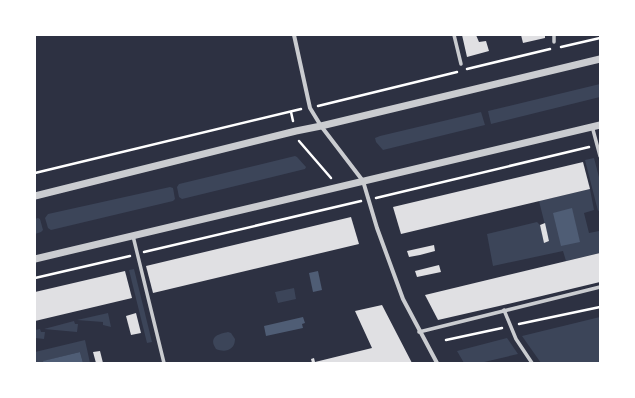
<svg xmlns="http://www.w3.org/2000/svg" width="635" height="398" font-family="'Fira Sans Condensed',sans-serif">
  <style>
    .green { fill: #3c4559 }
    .water { fill: #4f5d75 }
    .building { fill: #e0e0e3 }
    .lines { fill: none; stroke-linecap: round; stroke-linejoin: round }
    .path { stroke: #fff; stroke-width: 2.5 }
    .pedestrian { stroke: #caccd0; stroke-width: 3.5 }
    .minor { stroke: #caccd0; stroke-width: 4 }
    .tertiary { stroke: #caccd0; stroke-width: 7 }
  </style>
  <rect width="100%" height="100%" fill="#2d3142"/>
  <!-- green -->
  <g class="green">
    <path d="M600,84V97L491,124L488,111Z"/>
    <path d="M481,112L485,125L383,150L376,142L375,138L380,136Z"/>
    <path d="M295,156L297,157L306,167L305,169L182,199L179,197L177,187L179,184Z"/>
    <path d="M594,158L600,181V210L598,211L585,160Z"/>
    <path d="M170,187L173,188L175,199L173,201L51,230L48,228L45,218L48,214Z"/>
    <path d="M590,189L594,210L584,213L589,233L599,231L600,253L566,261L563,251L493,266L487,234L537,222L540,225L544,242L549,241L539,201Z"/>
    <path d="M38,218L40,219L43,230L41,232L35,234V219Z"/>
    <path d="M134,269L152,342L147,343L129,270Z"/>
    <path d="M294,288L296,299L278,303L275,292Z"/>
    <path d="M108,313L111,327L103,325V322L77,320Z"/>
    <path d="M600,317V363H541L522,336Z"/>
    <path d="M74,321L75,324H78L77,332L44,329Z"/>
    <path d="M40,329L41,332H45L44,339L35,338V330Z"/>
    <path d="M228,332L231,333L235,339C235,350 225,353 216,349C208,337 218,334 228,332Z"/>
    <path d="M507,338L518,354L480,363H464L457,351Z"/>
    <path d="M85,340L90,363H83L80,352L44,361V363H35V352Z"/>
  </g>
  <!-- water -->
  <g class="water">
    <path d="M572,208L580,242L561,246L553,213Z"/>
    <path d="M318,271L322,290L313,292L309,273Z"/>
    <path d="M303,317L305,323L302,324L303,328L266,336L264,326Z"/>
    <path d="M80,352L83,363H44L43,361Z"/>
  </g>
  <!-- building -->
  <g class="building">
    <path d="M462,35H476L479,42L486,41L489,51L467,57Z"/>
    <path d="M521,35H545V38L523,43Z"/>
    <path d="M583,162L590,189L401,234L393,207Z"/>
    <path d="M351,217L359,244L153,293L146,266Z"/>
    <path d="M545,223L549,241L544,243L540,225Z"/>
    <path d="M434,245L435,251L420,255L409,257L407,251Z"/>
    <path d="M600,253V282L525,300L438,320L425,295Z"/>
    <path d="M439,265L441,272L417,277L415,271Z"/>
    <path d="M125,271L132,298L35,321V292Z"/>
    <path d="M382,305L412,363H312L311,359L314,358L315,362L372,348L355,311Z"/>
    <path d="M136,313L141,333L131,335L126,316Z"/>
    <path d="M100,351L103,363H96L93,352Z"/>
  </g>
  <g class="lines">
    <!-- path -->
    <g class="path">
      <path d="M561,47L600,38"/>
      <path d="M467,69L550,49"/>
      <path d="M318,106L457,72"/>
      <path d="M291,112L293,121"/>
      <path d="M299,141L331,178"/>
      <path d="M35,173L301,109"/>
      <path d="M376,198L589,147"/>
      <path d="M144,252L361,201"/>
      <path d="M35,278L130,256"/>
      <path d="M519,324L600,307"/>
      <path d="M446,340L502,328"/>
    </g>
    <!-- pedestrian -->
    <g class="pedestrian">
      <path d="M454,35L461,64"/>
      <path d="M554,35V42"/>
      <path d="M592,126L600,156"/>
      <path d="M133,236L164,363"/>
      <path d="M504,310L516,339L532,363"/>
      <path d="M419,332L600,287"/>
    </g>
    <!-- minor -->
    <path class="minor" d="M294,35L310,108L321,126L363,181L377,228L403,299L437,363"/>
    <!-- tertiary -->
    <g class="tertiary">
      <path d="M35,196L296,131L321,126L600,59"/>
      <path d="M35,259L600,125"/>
    </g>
  </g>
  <!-- border -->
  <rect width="635" height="398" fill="none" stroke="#ffffff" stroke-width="72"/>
</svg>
